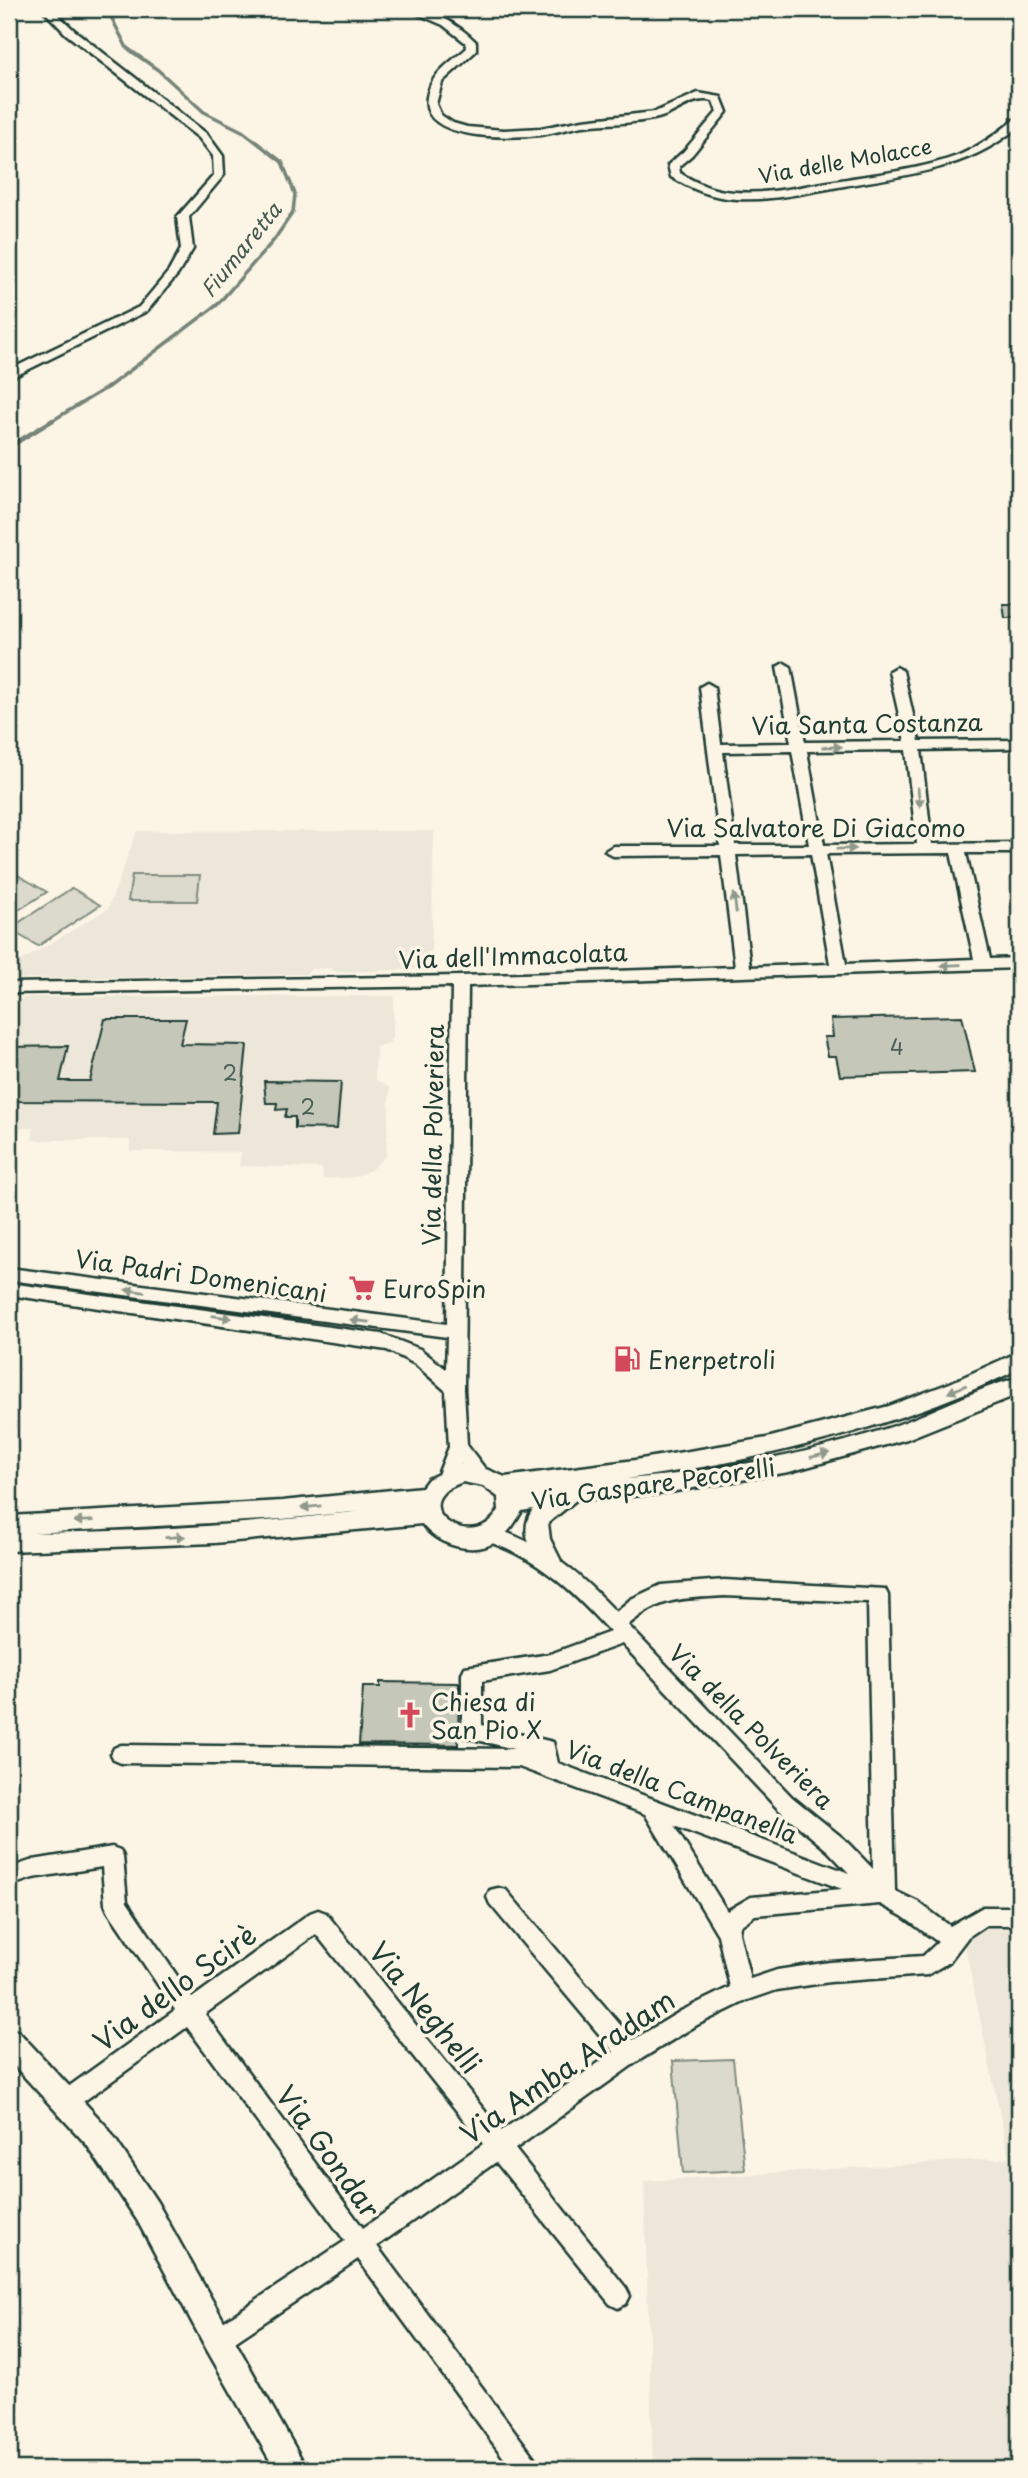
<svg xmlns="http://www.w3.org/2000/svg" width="1028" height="2478" font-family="'Playpen Sans',sans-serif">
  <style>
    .built { fill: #ece7d8 }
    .green { fill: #dcdacc; stroke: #7e8c80; stroke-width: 2 }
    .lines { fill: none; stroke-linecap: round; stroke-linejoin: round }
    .stream-far1 { stroke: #758479; stroke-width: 3.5 }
    .stream { stroke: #758479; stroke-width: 4.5 }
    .building { fill: #c5c7b9; stroke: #1f3d34; stroke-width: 2 }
    .minor-casing { stroke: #1f3d34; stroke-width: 5 }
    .tertiary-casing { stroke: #1f3d34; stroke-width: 5 }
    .minor { fill: #fcf5e5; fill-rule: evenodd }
    .tertiary { fill: #fcf5e5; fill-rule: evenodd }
    .oneway { fill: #8e998c }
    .labels { text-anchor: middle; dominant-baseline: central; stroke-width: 7; stroke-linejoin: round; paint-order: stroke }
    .far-street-label { font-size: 21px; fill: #1f3d34; stroke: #fcf5e5 }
    .far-water-label { font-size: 21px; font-style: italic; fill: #435a51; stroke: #fcf5e5 }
    .number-label { font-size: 21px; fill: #486055 }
    .street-label { font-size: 24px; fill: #1f3d34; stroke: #fcf5e5 }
    .poi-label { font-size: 24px; fill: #1f3d34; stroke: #fcf5e5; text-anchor: start }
    .near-street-label { font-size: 28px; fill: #1f3d34; stroke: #fcf5e5 }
  </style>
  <rect width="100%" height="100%" fill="#fcf5e5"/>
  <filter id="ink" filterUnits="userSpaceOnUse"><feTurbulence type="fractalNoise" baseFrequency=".0143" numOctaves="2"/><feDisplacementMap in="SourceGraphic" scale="14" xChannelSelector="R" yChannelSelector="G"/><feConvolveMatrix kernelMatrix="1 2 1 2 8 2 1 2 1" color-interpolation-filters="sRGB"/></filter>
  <g filter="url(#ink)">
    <!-- built -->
    <g class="built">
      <path d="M137,831H434L431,969L337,972L329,968L311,969L306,974L9,979V968L108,909Z"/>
      <path d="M394,996L393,1037L389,1043L376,1047L375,1079L390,1088L386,1156L370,1170L355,1177L323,1179L322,1168L239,1166L241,1152L130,1151V1140H32L34,1128H9V1002L29,997Z"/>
      <path d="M980,1928L1019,1929V2469H653L644,2181L1009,2158L964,1942L966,1937Z"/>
    </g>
    <!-- green -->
    <g class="green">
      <path d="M9,870L47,892L9,916Z"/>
      <path d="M132,875H200L197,901H128Z"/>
      <path d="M72,888L100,905L38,946L9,929Z"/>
      <path d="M733,2059L745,2170L683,2173L673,2061Z"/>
    </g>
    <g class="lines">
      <!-- stream-far1 -->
      <path class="stream-far1" d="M50,422L108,387L217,305L274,240L293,212L295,194L282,162L242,131L204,112L158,70L127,48L107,9"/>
      <!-- stream -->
      <path class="stream" d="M9,447L53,420"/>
    </g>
    <!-- building -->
    <g class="building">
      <path d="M1003,604H1019V618H1005Z"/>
      <path d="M962,1016L975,1072L840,1076L836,1056H828L824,1037H833L831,1019Z"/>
      <path d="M105,1019H186L180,1044L247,1045L238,1133L213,1134L217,1102L9,1101V1047L68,1046L60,1081H90Z"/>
      <path d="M264,1081L341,1082L337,1129L295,1128V1117H285L287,1109L276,1110L277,1103H266Z"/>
      <path d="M380,1682L459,1683L458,1745L359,1744L363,1687H380Z"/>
    </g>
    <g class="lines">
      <!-- minor casing -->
      <g class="minor-casing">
        <g id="minor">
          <path d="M42,9H52L74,30L207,134L223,156L224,175L189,217L193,249L178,274L147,311L9,379V370L139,307L169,271L181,249L177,217L214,175L213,156L199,138L66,34Z"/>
          <path d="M406,9C432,8 458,24 476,42V51L442,82L436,104L441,115L453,123L467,127L504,130L541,128L583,120L655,112L698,93L721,97L727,112L692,155L679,166L680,173C698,184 714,191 735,192C773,195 810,184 847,179C884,173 922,169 957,156C979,147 997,134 1015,119L1019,118V126C969,170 906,175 844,186C808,192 773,201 737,199C712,198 692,189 671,177L668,165L684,151L717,112L713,101C691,96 678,113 658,118C633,124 608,123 583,126C569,128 555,133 540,135C513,138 419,142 427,97C431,73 450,63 467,48L466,43L443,25Z"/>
          <path d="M784,663L791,667L805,742L905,741L889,671L896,667L903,671L919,741L1019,740V748L921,750L932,844L1019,843V853H966L990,959L1019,958V968L468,986L464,1389L467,1445L489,1474L487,1479C473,1483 469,1473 461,1464L453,1482L446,1484L439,1482L437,1477L449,1447L446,1391L415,1364L387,1350L9,1295V1283L381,1334L420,1349L446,1369L447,1337L9,1280V1268L447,1324L452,986L9,993V983L460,976L735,967L721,855L613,856L605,851L613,846H720L700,687L707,683L714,687L721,744L791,743L777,667ZM906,750L917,844L824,845L807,751ZM792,751L809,845H735L723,752ZM951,853L974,959L846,964L826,854ZM811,854L830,964L750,967L736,855Z"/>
          <path d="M488,1526C544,1544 576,1570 616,1612L631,1599L661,1585L724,1580L885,1589L888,1595L895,1891L918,1902L950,1926L983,1907H1019V1925H986L968,1937L949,1962L927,1975L830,1982L777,1990L748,2000L697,2025L638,2061L515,2149L626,2288L630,2296L626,2304L618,2308L610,2304L496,2162L377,2246L536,2460L539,2469H512L358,2259L226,2348L217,2352L208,2348L205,2340L208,2332L345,2241L187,2027L73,2109L65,2113L57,2109L54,2102L57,2095L175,2010L108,1911L105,1904L102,1867L33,1878L9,1886V1868L33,1860L112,1847L120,1850L123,1856L127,1902L192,1998L310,1913L318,1910L326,1913L501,2131L614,2052L490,1904L487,1897L490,1890L498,1888L506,1890L633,2040L681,2011L730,1987L718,1935L645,1814L519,1767L121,1763L114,1760L111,1754L114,1748L121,1745L514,1749L465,1737L462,1731V1673L465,1667L550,1654L610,1632C570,1589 539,1558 481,1539L478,1534L481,1529ZM724,1596L868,1602L873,1869L844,1839L792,1797L628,1625C663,1596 681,1599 724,1596ZM622,1644L778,1809L828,1851L849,1873L558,1763L553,1742L482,1725V1681L550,1670ZM674,1826L842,1889L751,1897L727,1911ZM880,1904L902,1916L938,1942L923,1956L830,1962L777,1970L750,1979L739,1933L740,1926L755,1915ZM316,1934L483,2144L363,2228L205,2014Z"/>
        </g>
      </g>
      <!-- tertiary casing -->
      <g class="tertiary-casing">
        <g id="tertiary">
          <path d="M1019,1352V1369C894,1429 763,1460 626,1479C715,1472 809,1455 894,1426C936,1411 976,1389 1019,1377V1394L907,1439L789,1472L658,1494L576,1500L548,1523L550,1539L561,1561L557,1568L549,1570L541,1568C530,1547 519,1530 533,1509L522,1511C515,1523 509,1533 497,1541C474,1556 438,1546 422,1524L214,1543L9,1551V1516L282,1501L422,1487L428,1479L459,1464L481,1467L505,1477L635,1460L767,1438L889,1406L950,1383ZM462,1482L483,1486L498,1497L499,1510C477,1550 420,1517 443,1493C447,1488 456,1485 462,1482ZM362,1511C253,1524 142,1532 32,1533L282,1519Z"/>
          <path d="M9,2029L19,2032L107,2127L157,2202L307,2469H275L207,2350L137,2220L87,2145L9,2060Z"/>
        </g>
      </g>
      <!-- minor -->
      <use href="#minor" class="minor"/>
      <!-- tertiary -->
      <use href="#tertiary" class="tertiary"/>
    </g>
    <!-- one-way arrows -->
    <defs><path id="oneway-solid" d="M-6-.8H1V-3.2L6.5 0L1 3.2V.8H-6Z" transform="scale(1.75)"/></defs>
    <g class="oneway">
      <use href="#oneway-solid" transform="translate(832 747) rotate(-1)"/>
      <use href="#oneway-solid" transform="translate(919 797) rotate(83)"/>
      <use href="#oneway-solid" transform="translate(846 849) rotate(-1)"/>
      <use href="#oneway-solid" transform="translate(735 903) rotate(-97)"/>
      <use href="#oneway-solid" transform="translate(951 965) rotate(178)"/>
      <use href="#oneway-solid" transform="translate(135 1291) rotate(-172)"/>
      <use href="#oneway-solid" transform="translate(222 1317) rotate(8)"/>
      <use href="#oneway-solid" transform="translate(360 1321) rotate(-172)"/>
      <use href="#oneway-solid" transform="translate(957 1389) rotate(157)"/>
      <use href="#oneway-solid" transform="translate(820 1455) rotate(-14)"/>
      <use href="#oneway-solid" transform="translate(311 1507) rotate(174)"/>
      <use href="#oneway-solid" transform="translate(84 1521) rotate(178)"/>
      <use href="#oneway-solid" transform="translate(175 1537) rotate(-3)"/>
    </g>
  </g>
  <!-- icons -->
  <defs>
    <g id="supermarket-bare" transform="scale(2.1)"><path d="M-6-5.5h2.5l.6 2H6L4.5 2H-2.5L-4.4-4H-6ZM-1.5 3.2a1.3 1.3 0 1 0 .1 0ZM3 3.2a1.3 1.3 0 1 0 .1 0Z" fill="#d1495b" stroke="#fcf5e5" stroke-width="2.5" paint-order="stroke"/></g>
    <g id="fuel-bare" transform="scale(2.1)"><path d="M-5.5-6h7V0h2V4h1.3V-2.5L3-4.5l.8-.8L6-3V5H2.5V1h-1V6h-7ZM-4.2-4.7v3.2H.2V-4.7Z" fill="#d1495b" stroke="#fcf5e5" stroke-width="2.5" paint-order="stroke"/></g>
    <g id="church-bare" transform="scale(2.1)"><path d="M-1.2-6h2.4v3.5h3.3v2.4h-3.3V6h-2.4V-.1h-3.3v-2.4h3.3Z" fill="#d1495b" stroke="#fcf5e5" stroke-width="2.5" paint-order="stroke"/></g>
  </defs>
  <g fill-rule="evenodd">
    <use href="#supermarket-bare" x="362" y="1288"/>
    <use href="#fuel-bare" x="627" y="1359"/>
    <use href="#church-bare" x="410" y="1715"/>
  </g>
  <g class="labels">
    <!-- far-street labels -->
    <g class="far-street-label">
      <text transform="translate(845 160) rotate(-10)">Via delle Molacce</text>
    </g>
    <!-- far-water labels -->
    <g class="far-water-label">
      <text transform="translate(240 249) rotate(-51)">Fiumaretta</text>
    </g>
    <!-- number labels -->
    <g class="number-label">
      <text x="897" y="1046">4</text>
      <text x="230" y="1072">2</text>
      <text x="308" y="1106">2</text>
    </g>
    <!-- street labels -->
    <g class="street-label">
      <text transform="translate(867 723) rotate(-1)">Via Santa Costanza</text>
      <text x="816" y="827">Via Salvatore Di Giacomo</text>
      <text transform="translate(513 955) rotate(-2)">Via dell'Immacolata</text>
      <text transform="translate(432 1135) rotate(-89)">Via della Polveriera</text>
      <text transform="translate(201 1275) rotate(8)">Via Padri Domenicani</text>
      <text transform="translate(653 1483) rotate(-8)">Via Gaspare Pecorelli</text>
      <text transform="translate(752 1726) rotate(45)">Via della Polveriera</text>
      <text transform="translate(682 1791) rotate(21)">Via della Campanella</text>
    </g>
    <!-- poi labels -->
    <g class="poi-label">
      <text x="383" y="1288">EuroSpin</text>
      <text x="648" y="1359">Enerpetroli</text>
      <text x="431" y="1701">Chiesa di<tspan x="431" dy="28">San Pio X</tspan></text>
    </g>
    <!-- near-street labels -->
    <g class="near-street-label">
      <text transform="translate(174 1987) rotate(-36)">Via dello Scirè</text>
      <text transform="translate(426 2007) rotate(51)">Via Neghelli</text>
      <text transform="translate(567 2066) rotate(-34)">Via Amba Aradam</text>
      <text transform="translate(329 2151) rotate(54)">Via Gondar</text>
    </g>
  </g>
  <!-- margin -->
  <rect width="1028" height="2478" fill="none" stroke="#fcf5e5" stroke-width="35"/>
  <rect x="18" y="18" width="993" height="2443" fill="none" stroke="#1f3d34" stroke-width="2.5" filter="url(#ink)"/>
</svg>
